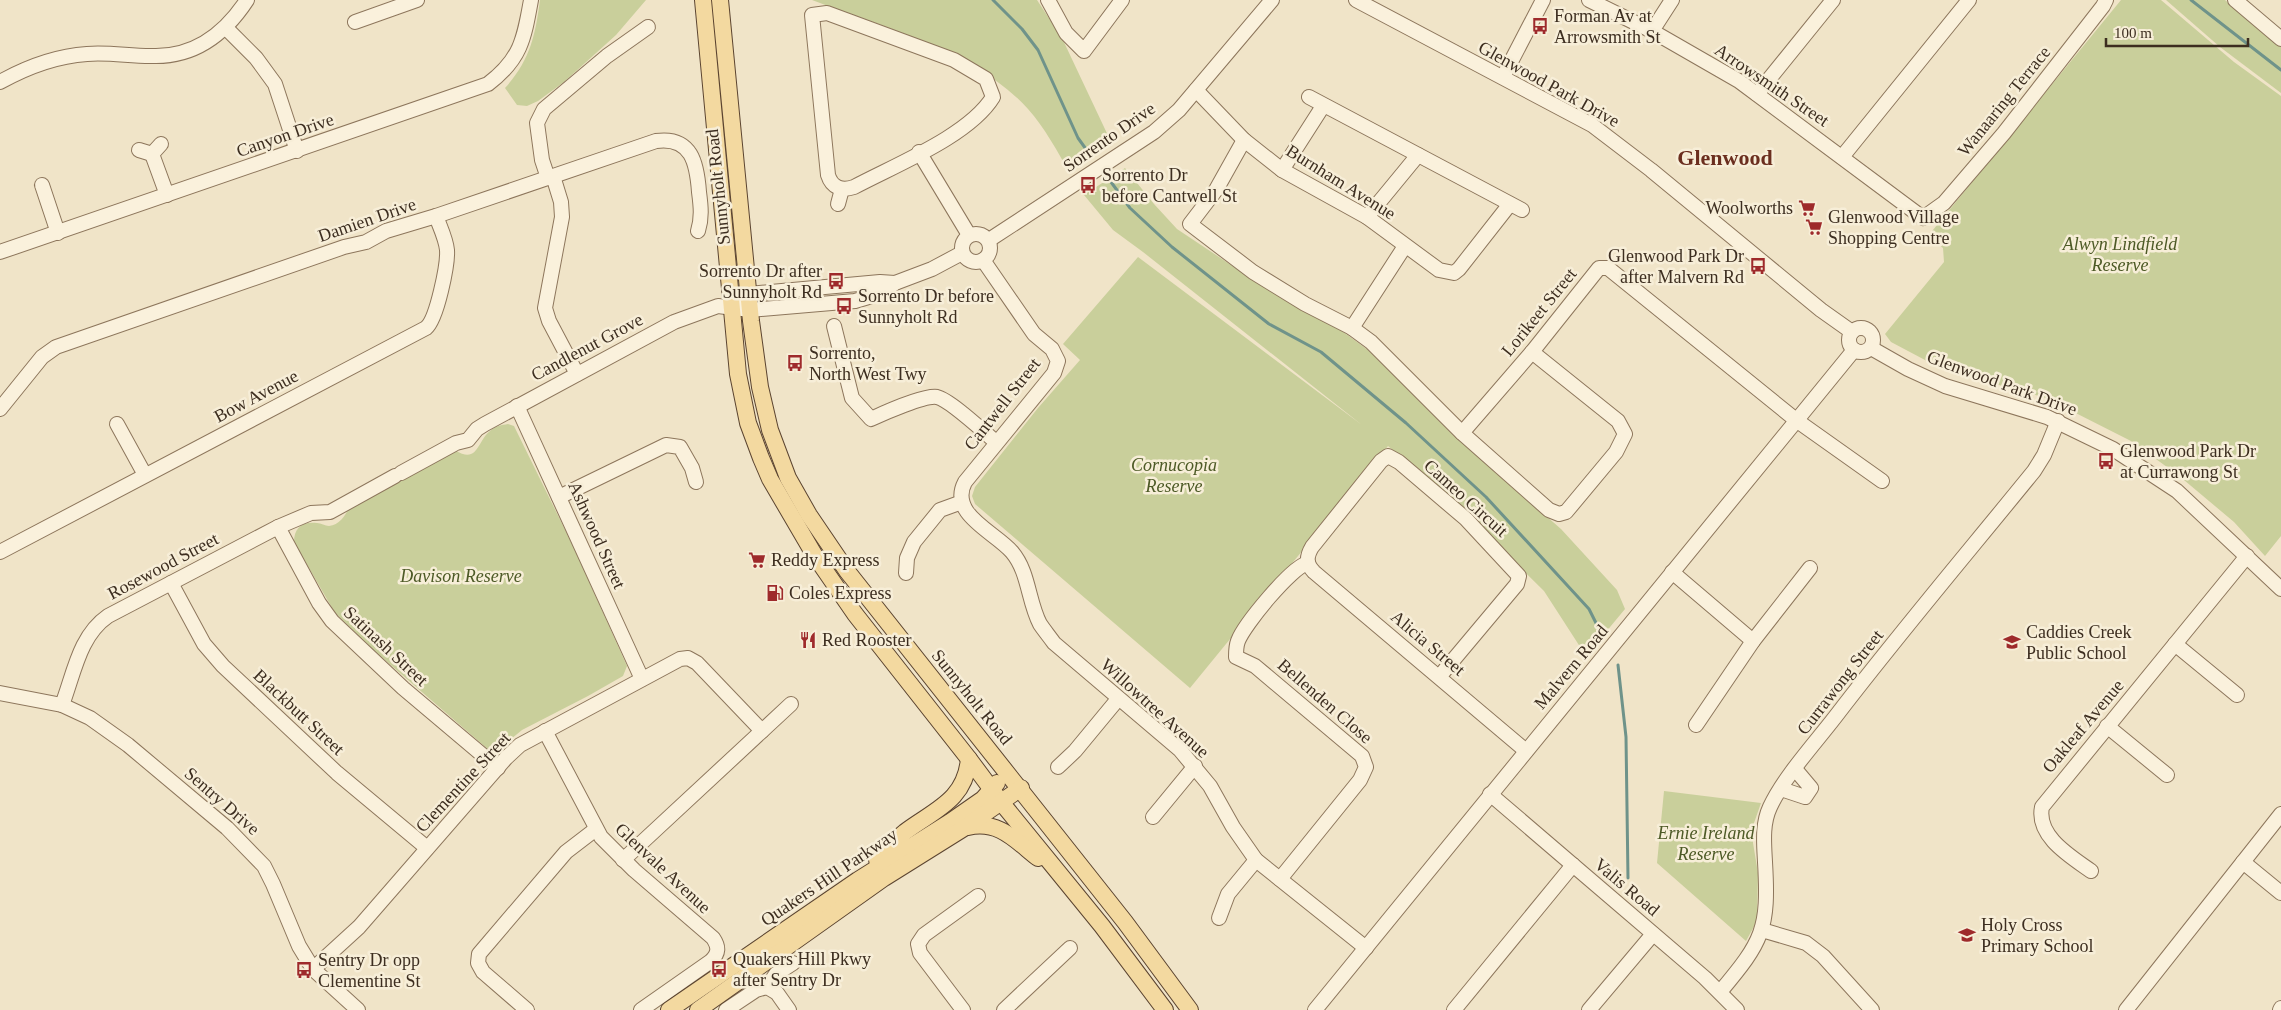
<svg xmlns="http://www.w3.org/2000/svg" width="2281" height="1010" font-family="'Times New Roman',serif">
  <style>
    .green { fill: #c9cf9b }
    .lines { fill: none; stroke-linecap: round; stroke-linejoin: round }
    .stream { stroke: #6f938a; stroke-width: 3 }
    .minor-casing { stroke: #8d765c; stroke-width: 16 }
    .major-casing { stroke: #5b4430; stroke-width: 18 }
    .minor { stroke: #faf1dc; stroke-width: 14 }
    .major { stroke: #f3d9a0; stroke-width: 16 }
    .labels { text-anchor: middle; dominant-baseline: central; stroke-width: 5; stroke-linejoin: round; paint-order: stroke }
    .poi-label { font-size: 18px; fill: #3d2e20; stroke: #f7eed8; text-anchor: start }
    .street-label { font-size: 18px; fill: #3d2e20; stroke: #f7eed8 }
    .park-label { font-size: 18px; font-style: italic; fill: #4d5a26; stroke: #f7eed8 }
    .district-label { font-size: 22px; font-weight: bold; fill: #6b2e1e; stroke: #f7eed8 }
  </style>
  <rect width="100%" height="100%" fill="#f0e4c8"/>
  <!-- green -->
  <g class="green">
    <path d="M540,0H646L616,35L564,82L538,101L527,106L517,105L505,88C530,60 535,37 540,0Z"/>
    <path d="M812,0H1037L1062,38L1112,144L1070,173C1057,151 1045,128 1028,109C977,52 883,27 812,0Z"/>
    <path d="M2121,0H2161L2234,62L2281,96V536L2265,556L2234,522L2178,475L2131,441L2046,398L1942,369L1891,342L1885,334L1944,262L1943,248L1928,236Z"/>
    <path d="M2166,0H2225L2281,47V93L2220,47Z"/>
    <path d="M1125,168L1154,204L1177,229L1246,275L1342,331L1368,350L1453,435L1561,529L1617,590L1625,609L1586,656L1544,591L1454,502L1388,446L1190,688L975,504L972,496L975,487L1038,408L1080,360L1063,344L1138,257L1362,425L1143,252L1113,230L1084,195Z"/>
    <path d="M508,424L514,426L573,546L627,666L623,676L588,696L522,730L500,748L490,751L378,654L335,613L294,542C294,528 302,521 317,523C321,523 325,526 329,526C339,525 345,516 349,508L455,450C478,465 477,441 490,431C495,426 502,425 508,424Z"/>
    <path d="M1664,791L1761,803L1754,823L1753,843L1758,873L1757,921L1746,941L1657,863Z"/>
  </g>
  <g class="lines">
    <!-- stream -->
    <g class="stream">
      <path d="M993,0L1022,29L1038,50L1078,138L1091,156"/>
      <path d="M2191,0L2281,70"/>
      <path d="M1111,182L1130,208L1172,247L1269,324L1321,352L1406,423L1486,497L1589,609L1601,633"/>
      <path d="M1618,665L1626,737L1628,878"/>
    </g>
    <!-- minor casing -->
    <g class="minor-casing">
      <g id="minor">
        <path d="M1048,0L1066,33L1084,51L1122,0"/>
        <path d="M1356,0L1592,125L1651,170L1821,310L1852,332"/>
        <path d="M1589,0L1652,31L1739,81L1923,218L1944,203L2004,133L2103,6L2106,0"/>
        <path d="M2235,0L2281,39"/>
        <path d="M827,13L954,60L986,79L993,97C969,136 895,165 854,187C842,191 832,188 828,175L812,15Z"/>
        <path d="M355,22L417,0"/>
        <path d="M226,28L256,58L275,84L297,151"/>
        <path d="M1652,31L1672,0"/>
        <path d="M1503,77L1543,0"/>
        <path d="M0,82C27,67 57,56 87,54C111,52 133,57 156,56C197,56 226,32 247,0"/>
        <path d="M1196,90L1244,140L1282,170L1367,217L1439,270L1454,273L1459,269L1510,204"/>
        <path d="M1757,94L1833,0"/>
        <path d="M1309,97L1522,210"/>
        <path d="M1244,140L1216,190L1190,224L1253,272L1305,304L1352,328L1371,342L1462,433L1549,510L1559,514L1566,512L1616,452L1625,434L1618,421L1532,352"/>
        <path d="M139,150L152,154L161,144"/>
        <path d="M919,152L969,235"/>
        <path d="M152,154L167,195"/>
        <path d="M1842,157L1969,0"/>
        <path d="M1282,170L1323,106"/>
        <path d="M553,176L561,202L562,217L545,308L549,321L577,374"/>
        <path d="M548,178L542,160L537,123L544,109L607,56L648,27"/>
        <path d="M42,185L58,233"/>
        <path d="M838,204L842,189"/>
        <path d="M1367,217L1418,155"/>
        <circle cx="976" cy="248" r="14"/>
        <path d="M989,240L1154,132L1179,110L1272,0"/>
        <path d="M0,252L488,84C521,59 524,39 531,0"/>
        <path d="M983,260L1034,334L1052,349L1058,361L1054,373L965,482C948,514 995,532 1012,552C1029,572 1028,601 1040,624C1044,630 1049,636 1054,643L1180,750L1210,786L1233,827L1256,860L1366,948"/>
        <path d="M741,300L749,294L880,282L895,283"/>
        <path d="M834,326L852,398L871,419C884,413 925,395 937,397C950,400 984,432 996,442"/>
        <circle cx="1861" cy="340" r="12"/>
        <path d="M1352,328L1405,246"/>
        <path d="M1871,348L1908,369L1945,386L2047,417L2113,449L2177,491L2281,589"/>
        <path d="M517,406L642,679"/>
        <path d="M0,409L42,357L56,347L344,247L366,242L386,231L436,216L656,141C692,136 697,164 699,192C701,207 702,218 698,231"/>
        <path d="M117,424L145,475"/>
        <path d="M1462,433L1532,352L1599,268H1608L1796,420L1882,481"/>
        <path d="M401,473L456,443L468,440L477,429L485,424L674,322L718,306L750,310L855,301L882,293L895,283L932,269L962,253"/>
        <path d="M559,497L666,445L680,447L692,468L696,482"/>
        <path d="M278,527L319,603L332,621L403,688L498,768"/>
        <path d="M0,552L426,328C437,319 448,264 447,250C446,239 440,227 436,216"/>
        <path d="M1672,572L1753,641"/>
        <path d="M906,573L907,558L914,542L940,510L962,502"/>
        <path d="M171,583L204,644L223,666L337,773L427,848"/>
        <path d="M2175,644L2237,695"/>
        <path d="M1439,677L1517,584L1519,576L1466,519L1399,462L1388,456L1381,461L1312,547C1306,557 1306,564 1314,572L1526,751"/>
        <path d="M0,693L62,705L90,718L128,745L227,828L264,866L273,884L299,946L313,969L358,1010"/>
        <path d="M62,705C74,674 79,636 108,616L278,527L311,513L330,512L395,476"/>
        <path d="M1696,725L1753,641L1810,568"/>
        <path d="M2107,726L2167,775"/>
        <path d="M545,731L601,837L634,870L713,938C719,947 719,953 711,961L641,1010"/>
        <path d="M1058,767L1075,751L1118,699"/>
        <path d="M1781,789L1805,797L1811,788L1795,769"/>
        <path d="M1490,794L1705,978L1737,1010"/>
        <path d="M1153,817L1195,766"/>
        <path d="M623,860L791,704"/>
        <path d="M2243,862L2281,893"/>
        <path d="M2091,871C2070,856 2036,836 2042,807L2247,556"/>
        <path d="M1280,879L1360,780L1366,767L1362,756L1255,666L1236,657C1236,652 1236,646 1238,641C1244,625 1292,566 1308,563"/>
        <path d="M1219,918L1228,894L1256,860"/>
        <path d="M1762,930L1806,943L1823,956L1872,1010"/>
        <path d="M313,969L359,927L506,758L520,745L680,659L688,658L697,663L762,731"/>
        <path d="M767,987L776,974L793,963"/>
        <path d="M1720,992C1763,941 1769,929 1765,862C1764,843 1762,824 1770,807C1785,775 1818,740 1839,712C1902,630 1969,551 2034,471L2044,455L2058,421"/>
        <path d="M527,1010L483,972L478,963L479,954L566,852L596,829"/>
        <path d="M726,1010L756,990L767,987L777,993L789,1010"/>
        <path d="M963,1010L920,953L918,944L924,935L978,896"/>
        <path d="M1004,1010L1070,948"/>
        <path d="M1315,1010L1854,350"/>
        <path d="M1454,1010L1573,865"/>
        <path d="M1589,1010L1653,934"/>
        <path d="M2126,1010L2281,814"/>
        <path d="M2280,1010L2281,1008"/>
      </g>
    </g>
    <!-- major casing -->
    <g class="major-casing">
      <g id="major">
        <path d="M703,0L738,374L748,423L761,458L770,479L815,556L855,614L969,759L1001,802L1102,926L1165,1010"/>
        <path d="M720,0L751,321L760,387L770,430L788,478L809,515L847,571L1125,922L1190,1010"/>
        <path d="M968,827C999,820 1015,840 1038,858"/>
        <path d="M877,860C886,851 895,840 905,832C934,810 965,801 969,759"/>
        <path d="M669,1010L858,880L950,822L983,799L997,783"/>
        <path d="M698,1010L884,878L964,828L1021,788"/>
      </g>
    </g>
    <!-- minor -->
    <use href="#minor" class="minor"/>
    <!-- major -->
    <use href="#major" class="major"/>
  </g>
  <!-- icons -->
  <defs>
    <g id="bus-bare" transform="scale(1.35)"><path d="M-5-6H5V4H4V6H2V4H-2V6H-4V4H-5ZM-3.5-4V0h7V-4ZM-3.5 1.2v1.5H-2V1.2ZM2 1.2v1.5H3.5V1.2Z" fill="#9e2a2b" stroke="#f7eed8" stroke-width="2.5" paint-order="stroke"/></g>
    <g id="supermarket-bare" transform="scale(1.35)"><path d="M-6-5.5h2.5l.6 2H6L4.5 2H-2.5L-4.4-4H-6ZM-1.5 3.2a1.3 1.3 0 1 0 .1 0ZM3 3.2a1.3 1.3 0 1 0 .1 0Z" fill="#9e2a2b" stroke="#f7eed8" stroke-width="2.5" paint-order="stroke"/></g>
    <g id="fuel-bare" transform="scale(1.35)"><path d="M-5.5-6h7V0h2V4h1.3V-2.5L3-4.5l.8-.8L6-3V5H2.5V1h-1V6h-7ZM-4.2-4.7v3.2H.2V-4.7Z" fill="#9e2a2b" stroke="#f7eed8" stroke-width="2.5" paint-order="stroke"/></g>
    <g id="restaurant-bare" transform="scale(1.35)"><path d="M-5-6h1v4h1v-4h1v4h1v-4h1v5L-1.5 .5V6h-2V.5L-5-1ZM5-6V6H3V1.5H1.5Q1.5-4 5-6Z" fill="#9e2a2b" stroke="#f7eed8" stroke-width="2.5" paint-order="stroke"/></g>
    <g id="school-bare" transform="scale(1.35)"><path d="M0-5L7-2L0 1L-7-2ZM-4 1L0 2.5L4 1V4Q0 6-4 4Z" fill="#9e2a2b" stroke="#f7eed8" stroke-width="2.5" paint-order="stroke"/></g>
  </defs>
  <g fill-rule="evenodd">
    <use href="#bus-bare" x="1540" y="26"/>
    <use href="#bus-bare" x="1088" y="185"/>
    <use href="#supermarket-bare" x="1807" y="208"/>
    <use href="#supermarket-bare" x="1814" y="227"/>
    <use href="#bus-bare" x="1758" y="266"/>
    <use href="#bus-bare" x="836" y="281"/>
    <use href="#bus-bare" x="844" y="306"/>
    <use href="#bus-bare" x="795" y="363"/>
    <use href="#bus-bare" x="2106" y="461"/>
    <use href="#supermarket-bare" x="757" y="560"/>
    <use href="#fuel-bare" x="775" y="593"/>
    <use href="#restaurant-bare" x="808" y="640"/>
    <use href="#school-bare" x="2012" y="642"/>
    <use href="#school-bare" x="1967" y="935"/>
    <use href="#bus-bare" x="719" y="969"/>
    <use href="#bus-bare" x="304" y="970"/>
  </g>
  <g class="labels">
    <!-- poi labels -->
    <g class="poi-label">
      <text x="1554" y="16">Forman Av at<tspan x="1554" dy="21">Arrowsmith St</tspan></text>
      <text x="1102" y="175">Sorrento Dr<tspan x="1102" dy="21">before Cantwell St</tspan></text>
      <text x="1793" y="208" text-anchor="end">Woolworths</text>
      <text x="1828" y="217">Glenwood Village<tspan x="1828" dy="21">Shopping Centre</tspan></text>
      <text x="1744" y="256" text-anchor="end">Glenwood Park Dr<tspan x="1744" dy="21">after Malvern Rd</tspan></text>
      <text x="822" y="271" text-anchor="end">Sorrento Dr after<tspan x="822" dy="21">Sunnyholt Rd</tspan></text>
      <text x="858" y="296">Sorrento Dr before<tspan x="858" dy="21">Sunnyholt Rd</tspan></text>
      <text x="809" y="353">Sorrento,<tspan x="809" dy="21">North West Twy</tspan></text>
      <text x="2120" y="451">Glenwood Park Dr<tspan x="2120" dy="21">at Currawong St</tspan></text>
      <text x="771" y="560">Reddy Express</text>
      <text x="789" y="593">Coles Express</text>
      <text x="2026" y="632">Caddies Creek<tspan x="2026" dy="21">Public School</tspan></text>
      <text x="822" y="640">Red Rooster</text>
      <text x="1981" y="925">Holy Cross<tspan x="1981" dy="21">Primary School</tspan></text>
      <text x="733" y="959">Quakers Hill Pkwy<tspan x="733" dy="21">after Sentry Dr</tspan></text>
      <text x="318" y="960">Sentry Dr opp<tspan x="318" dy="21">Clementine St</tspan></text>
    </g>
    <!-- street labels -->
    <g class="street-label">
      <text transform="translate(1549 84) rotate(29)">Glenwood Park Drive</text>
      <text transform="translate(1772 85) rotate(34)">Arrowsmith Street</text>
      <text transform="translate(2004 101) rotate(-51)">Wanaaring Terrace</text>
      <text transform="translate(285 135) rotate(-19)">Canyon Drive</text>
      <text transform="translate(1109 137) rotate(-35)">Sorrento Drive</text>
      <text transform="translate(1341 182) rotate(32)">Burnham Avenue</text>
      <text transform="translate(718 187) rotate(-96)">Sunnyholt Road</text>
      <text transform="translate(367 220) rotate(-19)">Damien Drive</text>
      <text transform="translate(1539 312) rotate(-51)">Lorikeet Street</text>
      <text transform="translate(587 347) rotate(-28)">Candlenut Grove</text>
      <text transform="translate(2002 383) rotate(20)">Glenwood Park Drive</text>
      <text transform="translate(256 396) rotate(-28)">Bow Avenue</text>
      <text transform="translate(1002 404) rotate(-52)">Cantwell Street</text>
      <text transform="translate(1466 498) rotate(42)">Cameo Circuit</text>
      <text transform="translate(597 535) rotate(66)">Ashwood Street</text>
      <text transform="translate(163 566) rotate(-28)">Rosewood Street</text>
      <text transform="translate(1428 643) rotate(40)">Alicia Street</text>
      <text transform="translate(386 646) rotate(43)">Satinash Street</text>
      <text transform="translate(1571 667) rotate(-50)">Malvern Road</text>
      <text transform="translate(1840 682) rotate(-52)">Currawong Street</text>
      <text transform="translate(972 697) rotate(51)">Sunnyholt Road</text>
      <text transform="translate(1325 701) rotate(41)">Bellenden Close</text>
      <text transform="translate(1155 708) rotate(42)">Willowtree Avenue</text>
      <text transform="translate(299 712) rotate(43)">Blackbutt Street</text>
      <text transform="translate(2083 726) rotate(-50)">Oakleaf Avenue</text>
      <text transform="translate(463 782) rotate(-47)">Clementine Street</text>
      <text transform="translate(222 801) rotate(41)">Sentry Drive</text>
      <text transform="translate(663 868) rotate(43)">Glenvale Avenue</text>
      <text transform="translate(829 877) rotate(-34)">Quakers Hill Parkway</text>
      <text transform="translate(1627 887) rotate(40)">Valis Road</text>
    </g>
    <!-- park labels -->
    <g class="park-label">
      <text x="2120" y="244">Alwyn Lindfield<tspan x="2120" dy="21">Reserve</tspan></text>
      <text x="1174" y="465">Cornucopia<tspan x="1174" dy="21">Reserve</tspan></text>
      <text x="461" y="576">Davison Reserve</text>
      <text x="1706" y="833">Ernie Ireland<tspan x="1706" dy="21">Reserve</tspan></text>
    </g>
    <!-- district labels -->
    <g class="district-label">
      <text x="1725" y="157">Glenwood</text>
    </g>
  </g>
  <!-- scale -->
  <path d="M2106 38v8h142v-8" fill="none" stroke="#3d2e20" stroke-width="2.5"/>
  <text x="2114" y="38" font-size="15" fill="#3d2e20" stroke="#f7eed8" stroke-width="4" paint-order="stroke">100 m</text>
</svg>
